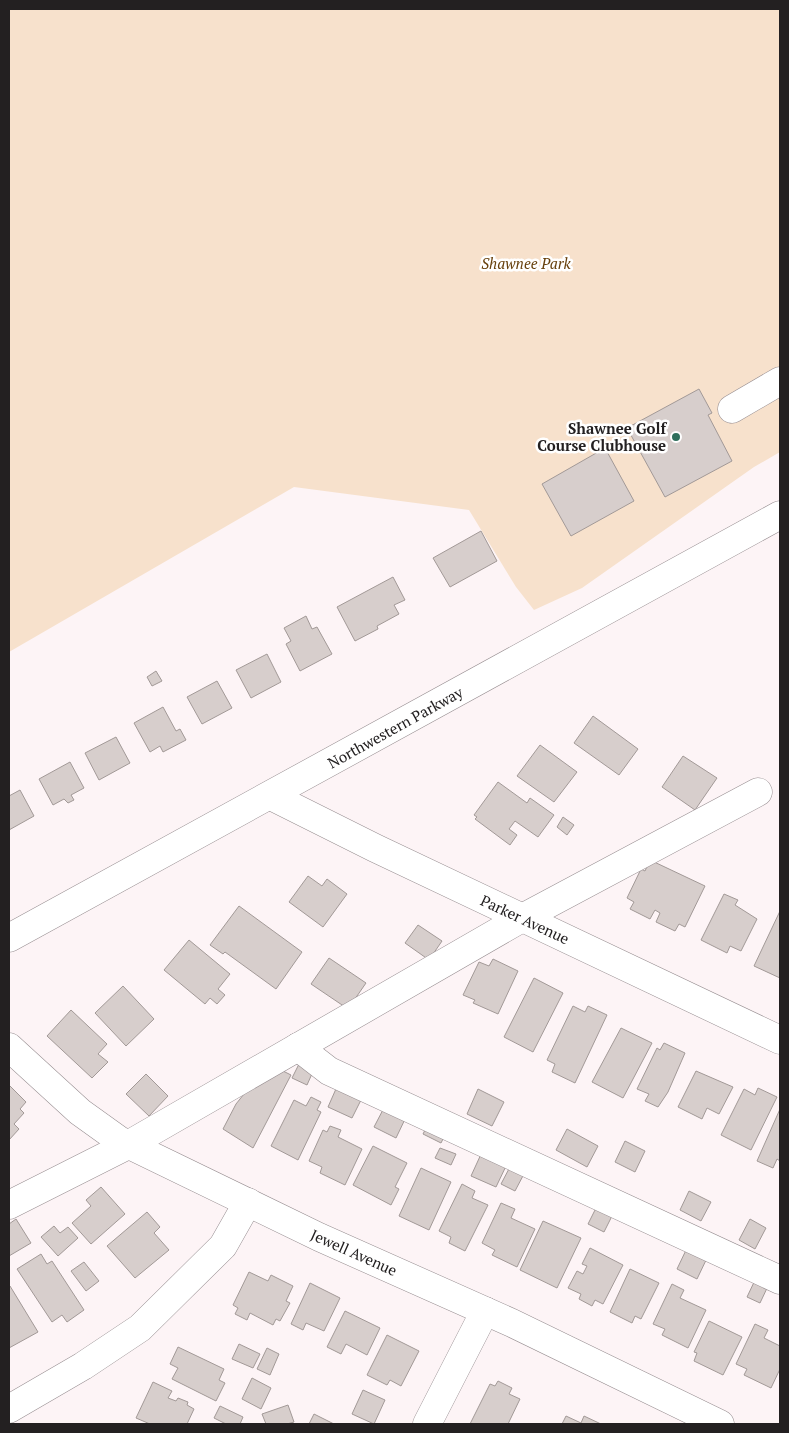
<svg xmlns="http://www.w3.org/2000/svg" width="789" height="1433" font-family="'PT Serif',serif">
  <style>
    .green { fill: #f7e1cc }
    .building { fill: #d7cecc; stroke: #a29997 }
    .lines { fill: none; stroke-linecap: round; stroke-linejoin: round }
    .minor-casing { stroke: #978e91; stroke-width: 29 }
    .minor { stroke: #fff; stroke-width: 28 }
    .poi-dot { fill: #2f6f5c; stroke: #fff; stroke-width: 2 }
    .labels { text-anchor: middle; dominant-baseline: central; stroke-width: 5; stroke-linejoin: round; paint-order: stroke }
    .park-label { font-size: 15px; font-style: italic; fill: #67400c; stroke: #fff }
    .poi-label { font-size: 15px; font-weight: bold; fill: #232021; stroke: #fff; text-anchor: end }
    .street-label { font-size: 15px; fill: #232021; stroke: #fff }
  </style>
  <rect width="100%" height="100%" fill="#fdf4f6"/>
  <!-- green -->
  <path class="green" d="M9,9H780V452L754,467L582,588L534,610L516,587L469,510L294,487L9,652Z"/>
  <!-- building -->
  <g class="building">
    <path d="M699,389L712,413L708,415L732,461L665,497L627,428Z"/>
    <path d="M605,448L634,501L571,536L542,484Z"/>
    <path d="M481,531L497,561L450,587L433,558Z"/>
    <path d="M393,577L405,600L394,605L399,614L377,626L378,629L355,641L337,607Z"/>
    <path d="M306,616L312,629L317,627L332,654L300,671L286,644L291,641L284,628Z"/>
    <path d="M267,654L281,682L251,698L236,670Z"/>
    <path d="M156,671L162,681L152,686L147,677Z"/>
    <path d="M217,681L232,708L202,724L187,697Z"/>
    <path d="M163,707L176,731L180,729L186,740L163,752L160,746L150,752L134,723Z"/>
    <path d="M593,716L638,749L619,775L574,743Z"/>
    <path d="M116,737L130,763L99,780L85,753Z"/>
    <path d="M540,745L577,772L554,802L517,776Z"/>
    <path d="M683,756L717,778L695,810L662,787Z"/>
    <path d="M70,762L84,788L71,795L74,800L68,803L64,799L53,805L39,779Z"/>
    <path d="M498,782L527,803L530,798L554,815L538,837L515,821L509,829L517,835L510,845L475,819L477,817L474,815Z"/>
    <path d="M20,790L34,816L9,830V796Z"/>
    <path d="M563,817L574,825L567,835L557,827Z"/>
    <path d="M650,860L705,886L685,927L679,924L675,931L656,922L660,913L655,910L650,919L630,909L634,902L627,898L641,869L645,871Z"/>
    <path d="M308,876L322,886L327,879L347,894L323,927L289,902Z"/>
    <path d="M724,894L738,900L735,905L757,919L741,951L730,946L727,953L701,940Z"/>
    <path d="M239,906L302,952L276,989L225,952L223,954L210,945Z"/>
    <path d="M780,911V978L754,966Z"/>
    <path d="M418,925L442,941L429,960L405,943Z"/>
    <path d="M189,940L230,974L218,989L225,995L217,1004L210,998L205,1004L164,970Z"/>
    <path d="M329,958L366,983L348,1009L311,984Z"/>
    <path d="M493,959L518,971L498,1014L473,1003L475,1000L463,995L479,962L489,966Z"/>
    <path d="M534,978L563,993L533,1052L504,1037Z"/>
    <path d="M123,986L154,1019L126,1046L95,1013Z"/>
    <path d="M573,1006L585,1012L588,1006L607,1015L575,1083L552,1072L555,1064L547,1060Z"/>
    <path d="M71,1010L107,1044L98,1054L108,1062L92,1078L47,1036Z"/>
    <path d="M621,1028L652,1043L623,1098L592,1082Z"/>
    <path d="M664,1043L685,1053L668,1092L658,1107L645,1101L649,1094L637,1089L657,1048L660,1050Z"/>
    <path d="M301,1060L315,1067L307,1085L292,1078Z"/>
    <path d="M279,1069L291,1075L253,1148L223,1129L236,1104L252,1084Z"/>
    <path d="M696,1071L733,1087L719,1114L707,1108L702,1119L678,1107Z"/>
    <path d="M146,1074L168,1096L149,1116L126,1094Z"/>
    <path d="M339,1082L364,1094L352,1118L328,1107Z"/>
    <path d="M9,1085L26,1102L20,1109L24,1113L14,1124L19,1129L9,1140Z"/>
    <path d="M758,1088L777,1097L751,1150L721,1135L744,1089L755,1095Z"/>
    <path d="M478,1089L504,1102L492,1126L467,1114Z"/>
    <path d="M311,1097L321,1102L317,1110L321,1112L298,1160L271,1146L294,1100L306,1106Z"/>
    <path d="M386,1104L407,1115L396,1138L374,1127Z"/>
    <path d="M780,1109V1161L777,1159L773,1168L757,1161Z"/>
    <path d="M330,1126L341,1130L338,1137L362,1149L345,1185L320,1173L322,1167L309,1161L323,1130L327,1132Z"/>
    <path d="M427,1126L445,1135L441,1143L423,1134Z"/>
    <path d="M567,1129L598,1146L587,1167L556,1150Z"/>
    <path d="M625,1141L645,1151L635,1172L615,1162Z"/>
    <path d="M373,1146L407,1163L395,1187L399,1189L391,1205L353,1185Z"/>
    <path d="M440,1148L456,1154L451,1165L435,1158Z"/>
    <path d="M482,1152L507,1164L496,1187L471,1176Z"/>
    <path d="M511,1165L525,1172L515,1191L501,1184Z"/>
    <path d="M421,1168L451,1182L429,1230L399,1216Z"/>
    <path d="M462,1184L475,1191L472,1198L488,1205L465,1251L449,1243L451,1237L439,1231Z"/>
    <path d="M101,1187L125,1214L91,1244L72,1223L91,1206L86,1200Z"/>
    <path d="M689,1191L711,1202L701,1221L680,1210Z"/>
    <path d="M501,1203L515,1209L511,1218L535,1229L517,1267L492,1255L495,1250L482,1243Z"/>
    <path d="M598,1204L614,1212L604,1232L588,1224Z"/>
    <path d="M147,1212L160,1227L154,1233L169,1250L135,1278L107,1246Z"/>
    <path d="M16,1219L31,1243L9,1256V1224Z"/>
    <path d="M750,1219L766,1228L755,1249L739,1240Z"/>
    <path d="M543,1221L581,1238L557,1288L520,1270Z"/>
    <path d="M54,1226L60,1233L68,1227L78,1238L58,1256L41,1237Z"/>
    <path d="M688,1246L708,1256L697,1279L677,1269Z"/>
    <path d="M590,1248L623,1265L603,1304L595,1300L592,1306L579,1299L581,1294L568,1288L577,1271L583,1274L587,1266L582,1264Z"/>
    <path d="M41,1254L47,1264L52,1261L84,1310L67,1322L62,1315L52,1322L17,1269Z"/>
    <path d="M84,1262L99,1281L86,1291L71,1271Z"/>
    <path d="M630,1269L659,1283L641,1319L635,1316L632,1323L610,1312Z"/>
    <path d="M249,1272L268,1281L271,1275L293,1286L286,1301L290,1303L280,1321L276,1319L273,1325L250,1313L247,1320L235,1314L238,1308L233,1305Z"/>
    <path d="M756,1278L769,1284L760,1303L747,1297Z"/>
    <path d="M310,1283L340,1298L324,1331L306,1323L303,1330L291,1324Z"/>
    <path d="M672,1284L684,1290L680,1298L706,1310L688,1348L662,1335L665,1329L653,1324Z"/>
    <path d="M10,1286L38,1332L9,1348V1287Z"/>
    <path d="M345,1311L380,1328L367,1355L346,1344L341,1354L327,1347Z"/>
    <path d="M709,1321L742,1337L723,1375L694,1361L697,1353L694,1352Z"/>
    <path d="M755,1324L768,1330L764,1338L780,1346V1369L771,1388L744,1375L747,1369L736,1364Z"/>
    <path d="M387,1335L419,1351L401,1386L390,1380L387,1385L367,1375Z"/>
    <path d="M239,1344L260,1354L253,1368L232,1359Z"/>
    <path d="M178,1347L224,1369L219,1380L225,1383L216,1401L172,1379L178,1368L170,1364Z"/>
    <path d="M267,1348L279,1354L270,1375L257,1369Z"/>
    <path d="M252,1378L271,1388L261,1409L242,1399Z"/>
    <path d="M498,1381L512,1388L509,1394L520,1399L508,1424H470L490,1384L495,1386Z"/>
    <path d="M153,1382L172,1391L168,1398L176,1401L178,1398L188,1402L187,1405L194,1409L187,1424H150L136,1418Z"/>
    <path d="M363,1390L385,1400L374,1424L352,1414Z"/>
    <path d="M288,1405L294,1422L287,1424H266L262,1414Z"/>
    <path d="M220,1406L243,1417L240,1424H226L214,1418Z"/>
    <path d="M314,1414L334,1424H309Z"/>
    <path d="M566,1416L581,1423L584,1416L601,1424H562Z"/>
  </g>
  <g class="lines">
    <!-- minor casing -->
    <g class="minor-casing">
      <g id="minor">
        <path d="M732,409L780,381"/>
        <path d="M271,796L375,848L780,1040"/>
        <path d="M9,938L780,515"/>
        <path d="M9,1047L80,1112L119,1140L319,1237L512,1323L720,1424"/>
        <path d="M298,1047L329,1071L780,1280"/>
        <path d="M9,1205L128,1145L522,918L758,792"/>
        <path d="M9,1409L83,1366L140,1328L223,1246L248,1202"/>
        <path d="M427,1424L485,1311"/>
      </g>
    </g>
    <!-- minor -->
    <use href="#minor" class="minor"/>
  </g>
  <!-- markers -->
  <circle class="poi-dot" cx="676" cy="437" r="5"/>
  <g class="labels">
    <!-- park labels -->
    <g class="park-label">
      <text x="526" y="263">Shawnee Park</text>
    </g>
    <!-- poi labels -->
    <g class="poi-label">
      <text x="666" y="428">Shawnee Golf<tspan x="666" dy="17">Course Clubhouse</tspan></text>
    </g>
    <!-- street labels -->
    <g class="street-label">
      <text transform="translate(395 727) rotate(-29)">Northwestern Parkway</text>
      <text transform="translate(525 919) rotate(25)">Parker Avenue</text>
      <text transform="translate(354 1252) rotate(24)">Jewell Avenue</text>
    </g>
  </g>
  <!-- border -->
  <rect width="789" height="1433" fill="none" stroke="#232021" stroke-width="20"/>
</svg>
